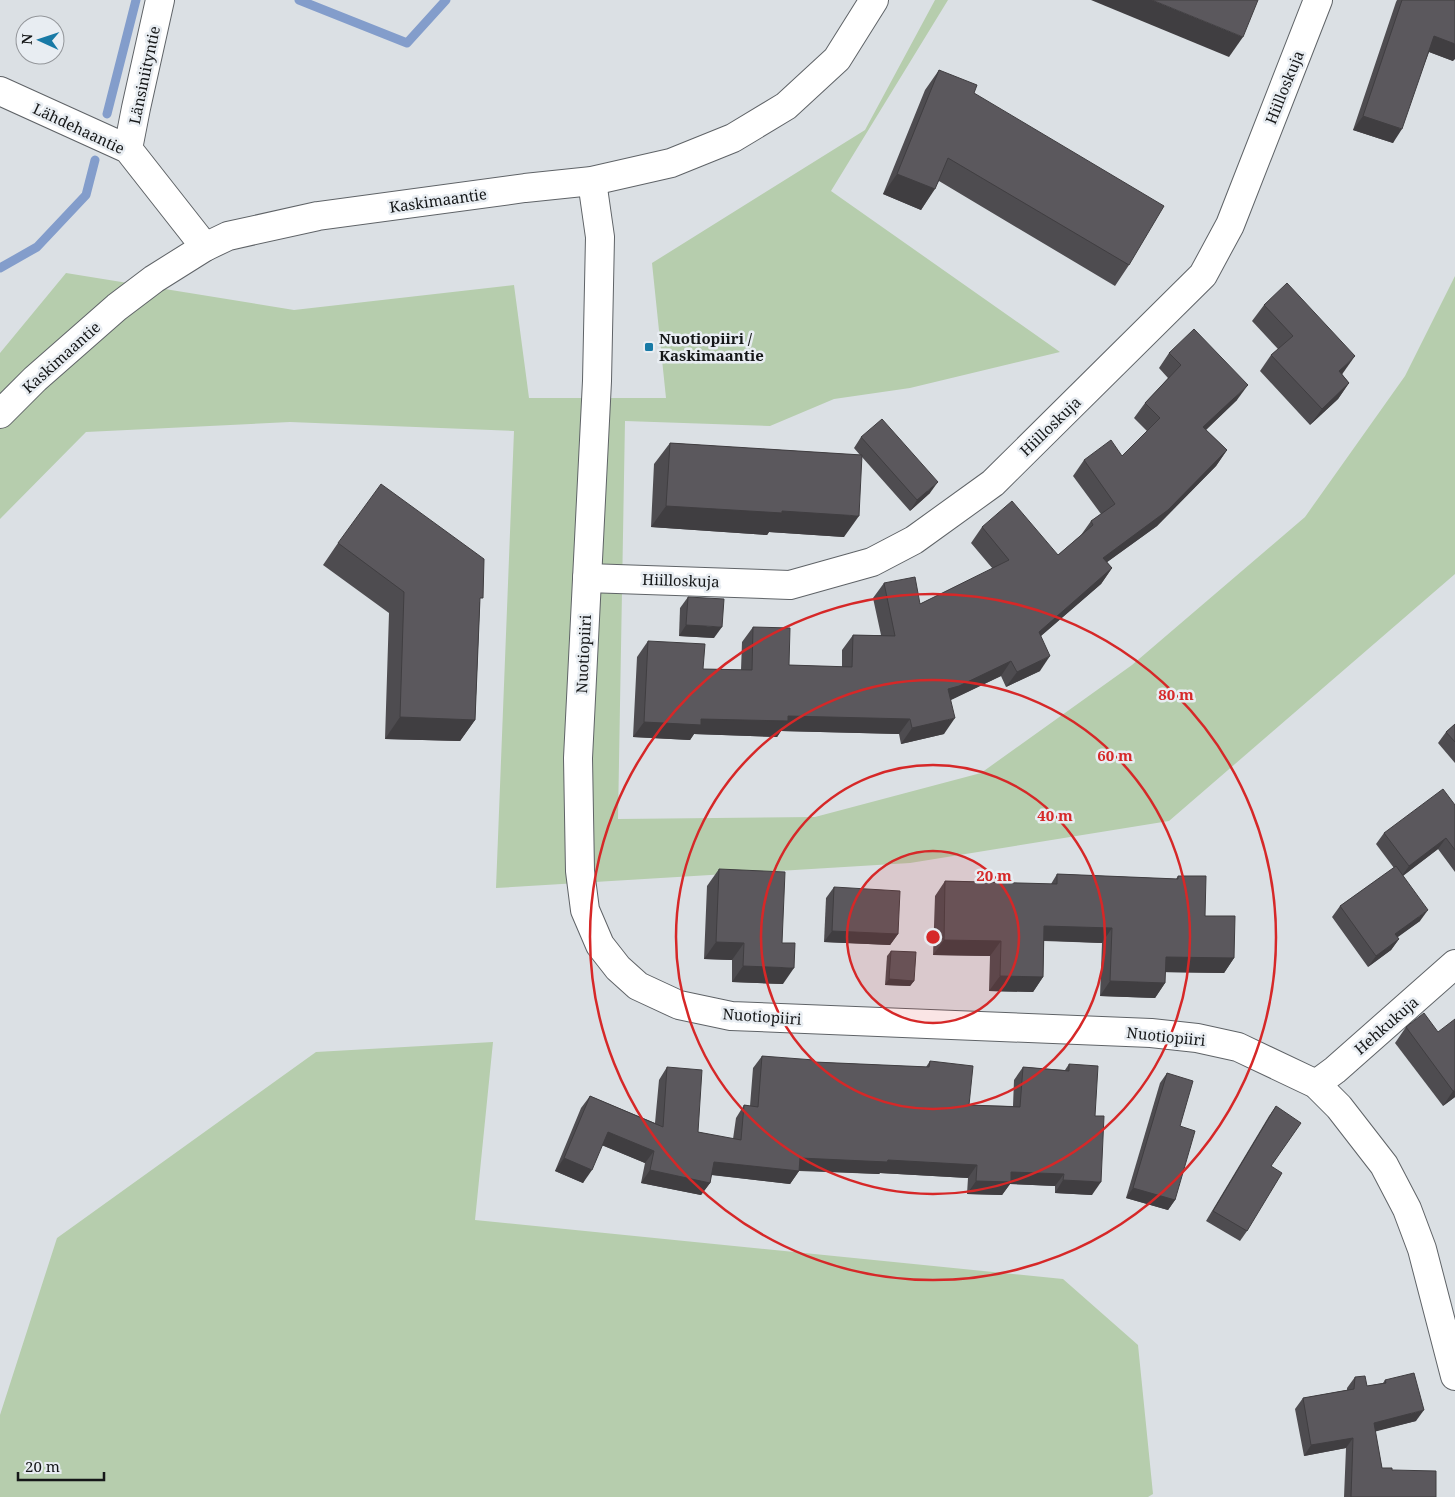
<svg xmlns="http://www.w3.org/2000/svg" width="1455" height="1497" font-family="'Noto Serif',serif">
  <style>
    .green { fill: #b6cdad }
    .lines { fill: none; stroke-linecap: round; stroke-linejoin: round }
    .stream { stroke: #839dcb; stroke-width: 9 }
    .minor-casing { stroke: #5f6367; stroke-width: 30 }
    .minor { stroke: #fff; stroke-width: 28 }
    .wall { fill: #4e4c50 }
    .shaded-wall { fill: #403e41 }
    .building { fill: #5b585d; stroke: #403e41 }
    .ring { fill: none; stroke: #d62828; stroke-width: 2.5 }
    .poi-dot { fill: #187aa6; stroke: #e8edf2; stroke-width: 2 }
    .labels { text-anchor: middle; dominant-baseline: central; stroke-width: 5; stroke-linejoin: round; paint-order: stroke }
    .street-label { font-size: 15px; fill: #151718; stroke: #e8edf2 }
    .poi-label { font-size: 15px; font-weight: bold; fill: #151718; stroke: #e8edf2; text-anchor: start }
    .centre { fill: #d62828; stroke: #e8edf2; stroke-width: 2.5 }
    .ring-label { font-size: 15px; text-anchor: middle; font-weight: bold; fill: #d62828; stroke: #e8edf2; stroke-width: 5; stroke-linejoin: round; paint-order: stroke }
  </style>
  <rect width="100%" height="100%" fill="#dbe0e4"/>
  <!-- green -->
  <g class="green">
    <path d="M935,0H948L831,191L1060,352L910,388L834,399L770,426L625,421L618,819L815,817L981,773L1132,665L1305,517L1405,376L1455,276V574L1169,821L910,863L496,888L514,431L290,422L86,432L0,519V353L66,273L294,310L514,285L529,398H666L652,263L865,130Z"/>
    <path d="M493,1042L475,1220L1063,1279L1138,1345L1153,1494L1148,1497H0V1415L57,1238L316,1052Z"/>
  </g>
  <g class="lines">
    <!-- stream -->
    <g class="stream">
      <path d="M299,0L407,43L446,0"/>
      <path d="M107,114L136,0"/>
      <path d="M0,268L37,247L86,195L95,160"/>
    </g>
    <!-- minor casing -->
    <g class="minor-casing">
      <g id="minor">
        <path d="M0,91L128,149L205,247"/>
        <path d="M128,149L136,108L160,0"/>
        <path d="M592,181L600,237L597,381L578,758L580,871L585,910L600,945L618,968L638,986L679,1005L731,1016L1151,1033L1197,1038L1238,1047L1316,1084L1339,1107L1384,1165L1407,1209L1422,1249L1455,1376"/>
        <path d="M0,414L35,379L117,307L154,279L205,247L228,236L318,216L525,188L592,181L671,163L733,138L786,106L837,59L874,0"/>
        <path d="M587,578L790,585L872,562L914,540L993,483L1203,275L1230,225L1318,0"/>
        <path d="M1316,1084L1335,1070L1455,964"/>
      </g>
    </g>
    <!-- minor -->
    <use href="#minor" class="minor"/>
  </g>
  <!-- wall -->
  <g class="wall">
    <path d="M1397,0H1455L1453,61L1429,52L1393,143L1353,130L1396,2Z"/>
    <path d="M939,70L974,93L1129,265L1115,286L939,181L921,210L883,194L925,90Z"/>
    <path d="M1264,305L1343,373L1342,374L1349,383L1338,399L1310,425L1260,371L1271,355L1278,349L1252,321Z"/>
    <path d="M1169,353L1237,400L1206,430L1227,450L1216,466L1157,526L1107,562L1112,568L1101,584L1041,636L1040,671L1006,687L1001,676L950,700L944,734L901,744L899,734L781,731L777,737L694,734L690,740L633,737L637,657L648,641L703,669L741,670L742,642L753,627L789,665L842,667V650L853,635H881L873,598L884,583L920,604L993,569L971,543L982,527L1058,555L1081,535L1091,521L1101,514L1073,476L1084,460L1122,456L1147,431L1134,418L1145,403L1168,378L1159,368Z"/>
    <path d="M861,437L930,493L910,511L862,457L844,537L769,532L767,535L651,527L654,464L670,443L860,455L854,448Z"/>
    <path d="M338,543L480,602L475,720L460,741L385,739L389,613L323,565Z"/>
    <path d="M688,597L714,638L679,636L680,608Z"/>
    <path d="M1455,724V763L1438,743L1446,732Z"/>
    <path d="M1455,805V872L1438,849L1403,876L1420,921L1397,937L1399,939L1391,950L1368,967L1332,917L1340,906L1394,868L1376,844L1384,833Z"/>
    <path d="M719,869L782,943L783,984L732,982V960L704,959L707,886Z"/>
    <path d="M1057,874L1176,879L1178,876L1234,958L1224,973L1165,972V983L1155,998L1100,996L1102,943L1044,941L1043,977L1033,992L989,991L990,956L933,955L935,896L945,881L1051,884Z"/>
    <path d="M834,887L898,934L890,945L824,942L826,898Z"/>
    <path d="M891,951L914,981L910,986L885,985L887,956Z"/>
    <path d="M1406,1027L1438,1032L1455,1097L1443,1106L1395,1043Z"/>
    <path d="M762,1056L814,1062L926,1067L930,1061L969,1105L1013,1106L1014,1080L1023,1067L1065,1070L1069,1064L1095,1116L1092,1195L1055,1193V1186L1010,1184L1002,1195L967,1194L968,1178L880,1173L879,1174L799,1171L790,1184L711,1175L710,1183L701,1195L641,1183L645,1163L602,1145L583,1183L555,1171L581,1108L590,1096L655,1123L659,1080L667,1067L698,1132L733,1139L736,1118L744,1105L750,1106L753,1068Z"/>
    <path d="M1167,1073L1175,1200L1168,1210L1126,1198L1160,1083Z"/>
    <path d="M1276,1106L1271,1166L1247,1231L1240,1241L1206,1221L1269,1116Z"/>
    <path d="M1355,1377L1367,1386L1383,1383L1385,1380L1416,1421L1375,1431L1382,1468L1392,1470L1436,1497H1344L1346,1448L1304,1456L1295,1409L1303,1398L1347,1390V1388Z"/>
  </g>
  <!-- shaded-wall -->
  <g class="shaded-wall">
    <path d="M1091,0H1152L1243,37L1229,57Z"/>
    <path d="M1434,36L1455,44V59L1453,61L1424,50Z"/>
    <path d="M1363,116L1402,129L1393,143L1353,130Z"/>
    <path d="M897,174L935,189L921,210L883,194Z"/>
    <path d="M1355,356L1343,373L1327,388L1339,371Z"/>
    <path d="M1349,383L1338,399L1310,425L1322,409Z"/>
    <path d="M1248,385L1237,400L1193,442L1203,427Z"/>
    <path d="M1227,450L1216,466L1157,526L1092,573L1103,558Z"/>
    <path d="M938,482L930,493L910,511L917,500Z"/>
    <path d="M666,506L782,511L859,516L844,537L769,532L767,535L651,527Z"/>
    <path d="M1112,568L1101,584L1028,647L1039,632Z"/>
    <path d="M686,625L722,627L714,638L679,636Z"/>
    <path d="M1050,656L1040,671L1006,687L1017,672Z"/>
    <path d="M1011,661L1001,676L949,701L948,689Z"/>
    <path d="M788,716L910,719L899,734L781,731L777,737L694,734L690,740L633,737L644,722L701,719Z"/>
    <path d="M400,717L475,720L460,741L385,739Z"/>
    <path d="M955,718L944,734L901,744L912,728Z"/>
    <path d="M1446,838L1438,849L1401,877L1409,866Z"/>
    <path d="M1428,910L1420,921L1387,945L1395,934Z"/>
    <path d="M1044,926L1112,928L1102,943L1034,940Z"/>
    <path d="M832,931L898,934L890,945L824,942Z"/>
    <path d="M1399,939L1391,950L1368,967L1376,956Z"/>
    <path d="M944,940L1001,941L990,956L933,955Z"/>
    <path d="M716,942L744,943L732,960L704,959Z"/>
    <path d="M1166,957L1234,958L1224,973L1156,972Z"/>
    <path d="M743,966L794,968L783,984L732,982Z"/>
    <path d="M1000,976L1043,977L1033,992L989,991Z"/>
    <path d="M889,979L914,981L910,986L885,985Z"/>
    <path d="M1110,981L1165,983L1155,998L1100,996Z"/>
    <path d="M1455,1090V1097L1443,1106L1453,1091Z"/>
    <path d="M608,1132L654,1151L645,1163L599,1144Z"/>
    <path d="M564,1158L592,1170L583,1183L555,1171Z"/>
    <path d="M800,1158L888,1160L977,1165L968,1178L880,1173L879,1174L792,1170Z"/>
    <path d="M714,1162L799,1171L790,1184L705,1174Z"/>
    <path d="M650,1170L710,1183L701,1195L641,1183Z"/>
    <path d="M1011,1172L1064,1174L1055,1186L1010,1184L1002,1195L967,1194L976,1181Z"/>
    <path d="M1063,1180L1101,1182L1092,1195L1055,1193Z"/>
    <path d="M1133,1188L1175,1200L1168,1210L1126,1198Z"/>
    <path d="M1424,1410L1416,1421L1366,1434L1374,1423Z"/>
    <path d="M1353,1438L1346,1448L1304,1456L1311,1445Z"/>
  </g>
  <!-- building -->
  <g class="building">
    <path d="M1152,0H1258L1243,37Z"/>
    <path d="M1402,0H1455V44L1434,36L1402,129L1363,116Z"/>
    <path d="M939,70L977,85L974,93L1164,206L1129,265L948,158L935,189L897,174Z"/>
    <path d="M1287,283L1355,356L1339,371L1349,383L1322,409L1271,355L1293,336L1264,305Z"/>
    <path d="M1194,329L1248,385L1203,427L1227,450L1168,510L1103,558L1112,568L1039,632L1050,656L1017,672L1011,661L959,686L948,689L955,718L912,728L910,719L788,716V721L701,719V725L644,722L648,641L705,644L703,669L752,670L753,627L790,628L789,665L852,667L853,635L895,636L884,583L915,577L920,604L1009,560L982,527L1012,501L1058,555L1093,525L1091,521L1115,504L1084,460L1111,440L1122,456L1160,418L1145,403L1181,365L1169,353Z"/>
    <path d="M882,419L938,482L917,500L861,437Z"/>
    <path d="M670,443L862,455L859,516L782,511V513L666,506Z"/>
    <path d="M381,484L484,559L483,598H480L475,720L400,717L404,592L338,543Z"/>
    <path d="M688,597L724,599L722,627L686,625Z"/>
    <path d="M1455,724V742L1446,732Z"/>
    <path d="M1443,789L1455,805V850L1446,838L1409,866L1384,833Z"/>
    <path d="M1396,866L1428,910L1395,934L1399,939L1376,956L1340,906Z"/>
    <path d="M719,869L785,872L782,943H795L794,968L743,966L744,943L716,942Z"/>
    <path d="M1057,874L1178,879V876H1206L1205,916H1235L1234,958L1166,957L1165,983L1110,981L1112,928L1044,926L1043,977L1000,976L1001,941L944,940L945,881L1057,884Z"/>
    <path d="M834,887L900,891L898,934L832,931Z"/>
    <path d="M891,951L916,952L914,981L889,979Z"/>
    <path d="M1424,1013L1438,1032L1455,1019V1090L1453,1091L1406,1027Z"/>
    <path d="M762,1056L814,1060V1062L929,1067L930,1061L973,1066L969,1105L1020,1107L1023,1067L1069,1071V1064L1098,1066L1095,1116H1104L1101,1182L1063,1180L1064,1174L1011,1172V1182L976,1181L977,1165L888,1160L887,1162L800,1158L799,1171L714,1162L710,1183L650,1170L654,1151L608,1132L592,1170L564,1158L590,1096L663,1127L667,1067L702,1070L698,1132L741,1140L744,1105L758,1107Z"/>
    <path d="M1167,1073L1193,1081L1180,1126L1195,1131L1175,1200L1133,1188Z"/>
    <path d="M1276,1106L1301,1123L1271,1166L1282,1173L1247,1231L1213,1211Z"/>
    <path d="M1414,1373L1424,1410L1374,1423L1382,1468H1392V1470L1436,1471V1497H1351L1353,1438L1311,1445L1303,1398L1354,1389L1355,1377L1365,1376L1367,1386L1386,1383L1385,1380Z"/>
  </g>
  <!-- distance rings -->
  <circle cx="933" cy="937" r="86" fill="#d62828" fill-opacity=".12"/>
  <g class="ring">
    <circle cx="933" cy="937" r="86"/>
    <circle cx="933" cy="937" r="172"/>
    <circle cx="933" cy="937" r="257"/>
    <circle cx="933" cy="937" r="343"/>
  </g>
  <!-- markers -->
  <rect class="poi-dot" x="644" y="342" width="10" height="10" rx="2.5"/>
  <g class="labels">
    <!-- street labels -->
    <g class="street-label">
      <text transform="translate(144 75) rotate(-78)">Länsiniityntie</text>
      <text transform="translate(1284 87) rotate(-68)">Hiilloskuja</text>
      <text transform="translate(79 128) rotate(25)">Lähdehaantie</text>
      <text transform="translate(438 200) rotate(-8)">Kaskimaantie</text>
      <text transform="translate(61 357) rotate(-42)">Kaskimaantie</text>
      <text transform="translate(1050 426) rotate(-44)">Hiilloskuja</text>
      <text transform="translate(681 580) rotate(2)">Hiilloskuja</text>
      <text transform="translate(583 654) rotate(-87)">Nuotiopiiri</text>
      <text transform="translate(762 1016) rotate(4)">Nuotiopiiri</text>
      <text transform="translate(1386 1025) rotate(-41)">Hehkukuja</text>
      <text transform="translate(1166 1036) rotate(6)">Nuotiopiiri</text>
    </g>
    <!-- poi labels -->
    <g class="poi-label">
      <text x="659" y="338">Nuotiopiiri /<tspan x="659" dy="17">Kaskimaantie</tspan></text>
    </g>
  </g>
  <circle cx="933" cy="937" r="8" class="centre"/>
  <g class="ring-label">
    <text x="1176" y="700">80 m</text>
    <text x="1115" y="761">60 m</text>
    <text x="1055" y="821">40 m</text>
    <text x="994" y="881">20 m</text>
  </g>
  <!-- north arrow -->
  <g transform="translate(40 40) rotate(273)"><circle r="24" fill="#e8edf2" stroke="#94979b"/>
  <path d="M0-4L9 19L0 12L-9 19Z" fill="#187aa6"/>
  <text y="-8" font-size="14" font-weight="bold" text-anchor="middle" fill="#151718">N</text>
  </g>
  <!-- scale -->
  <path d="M18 1472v8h86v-8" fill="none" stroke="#151718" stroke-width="2.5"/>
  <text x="25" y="1472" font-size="15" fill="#151718" stroke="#e8edf2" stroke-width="4" paint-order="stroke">20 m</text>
</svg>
